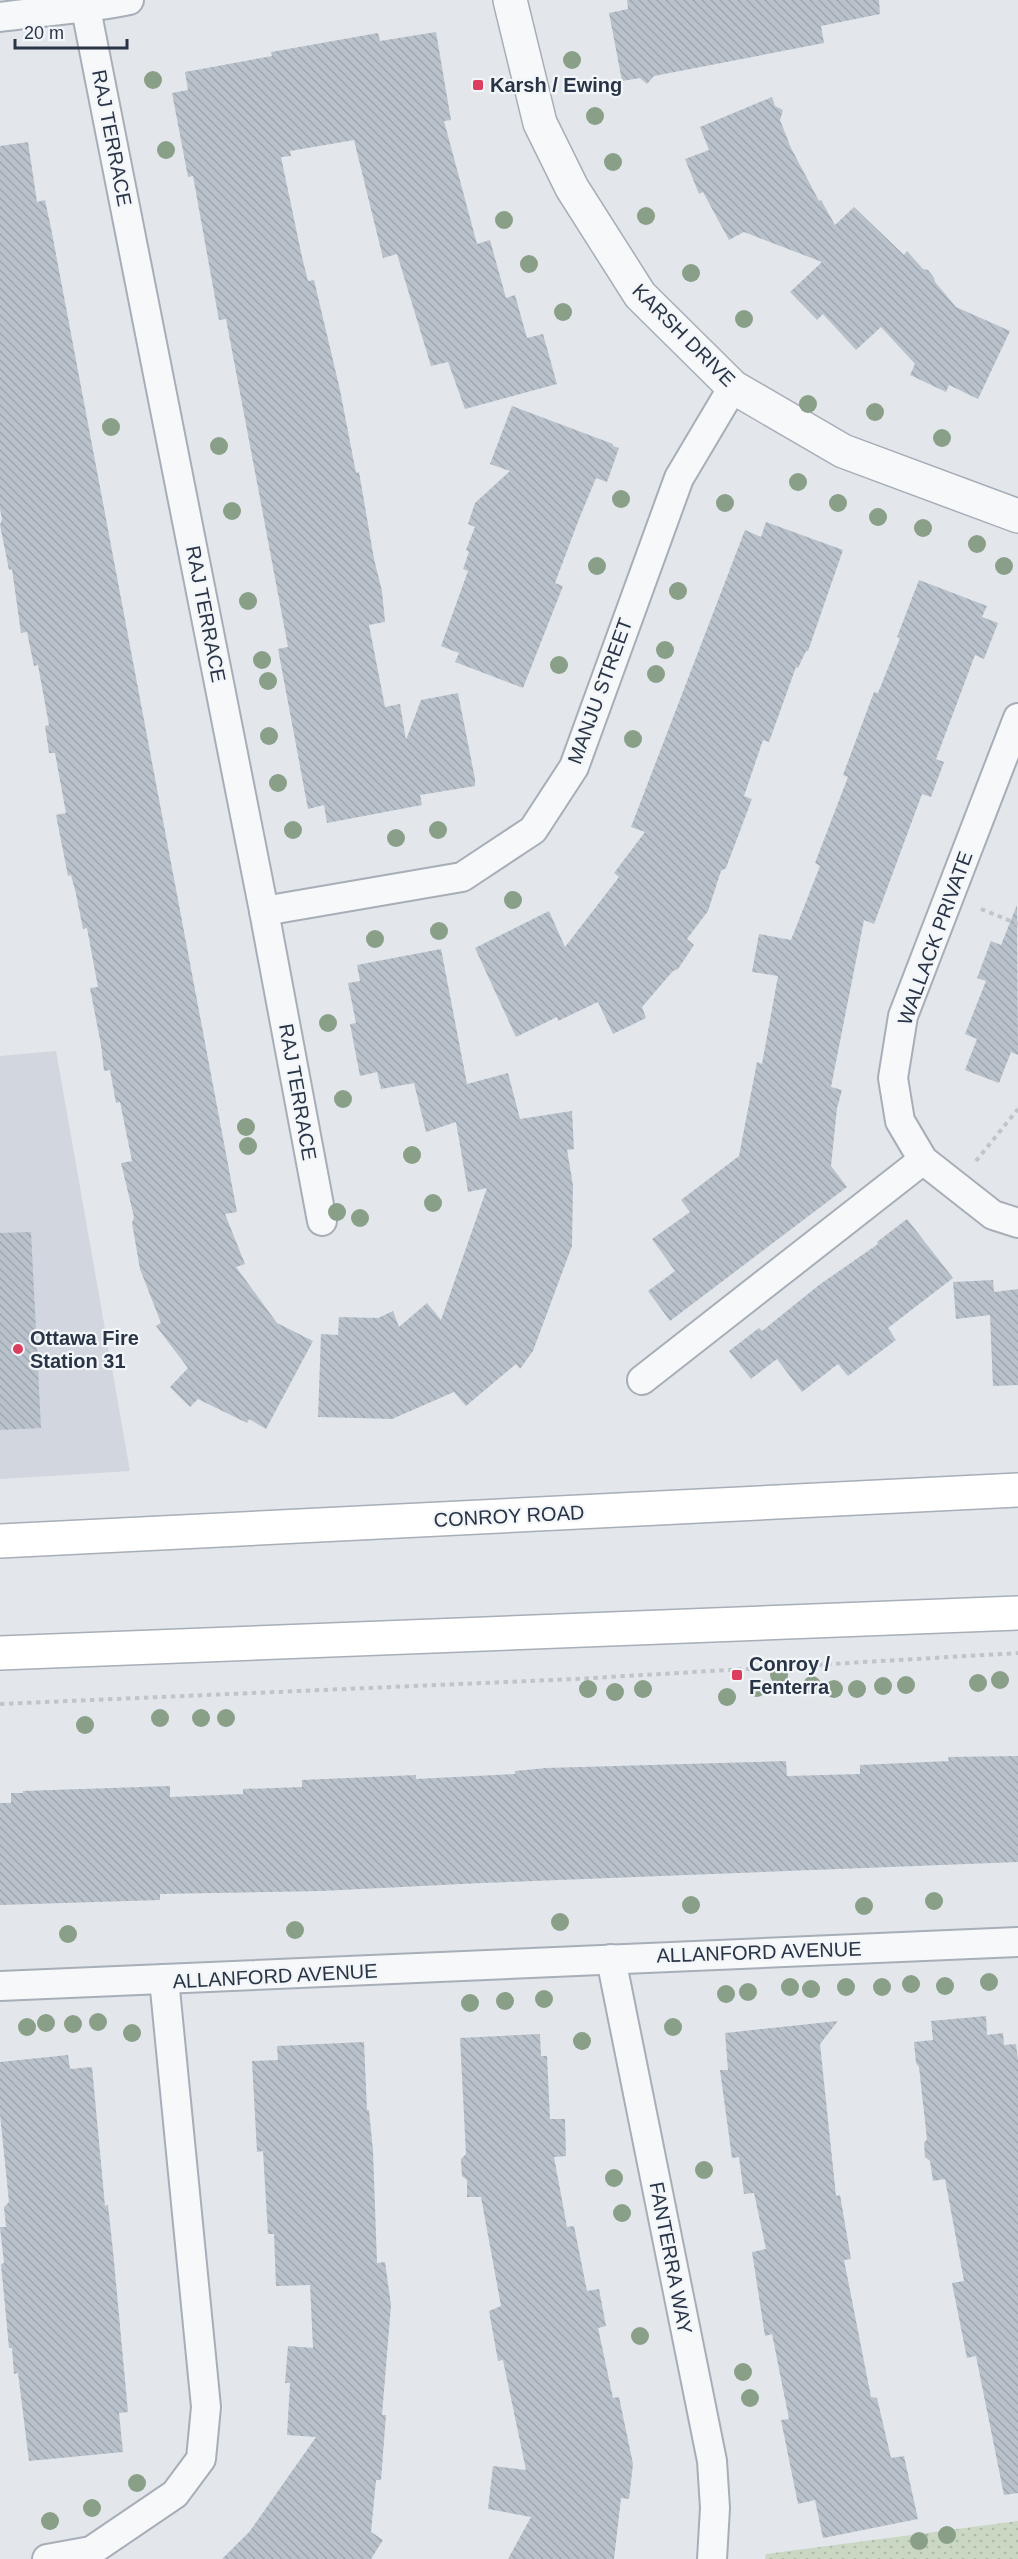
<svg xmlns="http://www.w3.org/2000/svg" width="1018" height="2559" font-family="Arial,sans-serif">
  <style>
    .built { fill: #d1d6df }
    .grass { fill: url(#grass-dots) }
    .building { fill: url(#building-back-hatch) }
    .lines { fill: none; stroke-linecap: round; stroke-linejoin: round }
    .minor-casing { stroke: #a7aeb7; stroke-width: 32 }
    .tertiary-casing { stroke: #a7aeb7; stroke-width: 36 }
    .secondary-casing { stroke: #a7aeb7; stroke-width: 36 }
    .path { stroke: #c1c5cb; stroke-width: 4; stroke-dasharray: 4.5 4.5; stroke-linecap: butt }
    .minor { stroke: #f6f8fa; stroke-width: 28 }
    .tertiary { stroke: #f6f8fa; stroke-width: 33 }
    .secondary { stroke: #fff; stroke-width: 33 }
    .tree { fill: #899f87 }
    .poi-dot { fill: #db3e5f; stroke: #f3f6f9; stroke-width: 2 }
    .labels { text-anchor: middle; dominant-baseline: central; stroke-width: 4.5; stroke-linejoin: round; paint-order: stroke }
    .poi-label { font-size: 20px; font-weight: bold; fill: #293546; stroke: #f3f6f9; text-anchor: start }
    .street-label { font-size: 20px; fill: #293546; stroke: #f3f6f9 }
  </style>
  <defs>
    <pattern id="grass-dots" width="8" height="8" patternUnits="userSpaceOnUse" patternTransform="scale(1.5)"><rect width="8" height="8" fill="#c9d7c3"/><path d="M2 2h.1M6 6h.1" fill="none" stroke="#adb9a9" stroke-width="1.8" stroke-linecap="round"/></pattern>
    <pattern id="building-back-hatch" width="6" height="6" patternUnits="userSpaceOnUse" patternTransform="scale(1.5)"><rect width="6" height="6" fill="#b9c1cb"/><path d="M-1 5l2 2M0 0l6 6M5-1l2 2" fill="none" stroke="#9fa6b0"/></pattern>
  </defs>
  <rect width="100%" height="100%" fill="#e3e7ec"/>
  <!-- built -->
  <path class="built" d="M56,1051L130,1471L0,1479V1056Z"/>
  <!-- grass -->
  <path class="grass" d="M1018,2521V2559H765L766,2554Z"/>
  <!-- building -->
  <g class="building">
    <path d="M627,0H879L880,14L821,26L824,43L654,76L647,84L640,78L622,81L609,13L628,9Z"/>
    <path d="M436,32L451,120L444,121L477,244L490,240L506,298L515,295L527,338L543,334L557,384L465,409L448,362L431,366L397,254L383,258L354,140L290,151L291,156L281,157L302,257L308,281L314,280L340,390L356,473L359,472L374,559L382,591L385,622L369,625L385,707L400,704L406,740L421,700L458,693L475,779V786L420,795L422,805L327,823L324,805L308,809L278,649L288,647L259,493L226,319L219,320L193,176L188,177L172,93L188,90L185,72L272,56L271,52L378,33L380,41Z"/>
    <path d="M772,97L775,106L783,110L780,120L791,148L819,201L821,200L835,225L854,207L904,255L907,251L923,269L928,270L934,278L935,282L956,307L1010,331L978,399L949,385L946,392L910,375L915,364L881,327L856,350L823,314L817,320L790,292L822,262L744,232L729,240L703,192L699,194L685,159L709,150L700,127Z"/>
    <path d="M28,142L37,202L45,200L51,228L237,1212L225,1214L245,1264L236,1267L277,1323L313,1341L266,1429L249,1419L247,1423L198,1399L190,1407L170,1387L188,1368L156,1326L161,1323L140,1269L132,1223L134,1217L121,1163L132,1161L120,1102L116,1103L110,1070L104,1071L101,1045L90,988L98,987L87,928L83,929L76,894L71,875L68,876L56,815L66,813L55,753H49L45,726L49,725L38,665L34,666L27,632L21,633L12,569L9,570L0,525L2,519L0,509V146Z"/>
    <path d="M512,406L613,444V446L619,448L607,482L596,478L579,519L555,583L563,586L523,688L455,662L459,653L441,646L468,571L463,569L469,552L466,550L475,527L468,524L475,503L510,471L490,464Z"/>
    <path d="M766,522L843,550L808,651H806L798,668L796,667L769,742L763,740L744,796L752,799L726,868L721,871L708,911L687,939L694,945L678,969L673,971L642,1007L646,1018L613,1034L598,1002L558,1021L557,1017L516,1037L475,948L549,911L565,947L619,877L614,873L645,832L631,827L745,530L761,537Z"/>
    <path d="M919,580L987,606L982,617L998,623L984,659L975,655L936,759L944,762L931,797L922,794L874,924L864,920L831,1087L842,1090L837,1108L831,1166L847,1187L670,1321L648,1291L675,1271L652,1239L690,1212L681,1200L739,1156L757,1062L762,1064L778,976L752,972L759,934L791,940L820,866L815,863L848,777L843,775L874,692L878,693L900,638L897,637Z"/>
    <path d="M1017,905L1018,1055L1011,1052L999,1083L965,1070L977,1039L965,1034L986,981L977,978L991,941L1001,945Z"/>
    <path d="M441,949L467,1084L508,1073L520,1119L572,1111L574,1149L567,1150L573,1185L572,1246L533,1351L520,1369L516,1364L466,1406L454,1392L392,1419L318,1417L321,1334L338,1335L339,1317L378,1318L393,1311L399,1327L427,1303L441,1320L487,1188L468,1192L456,1122L426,1132L414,1083L381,1089L377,1072L360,1076L350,1024L356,1023L348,983L360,981L357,965Z"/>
    <path d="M907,1219L953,1278L888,1328L896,1340L848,1376L838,1364L802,1392L777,1359L751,1379L729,1351L759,1328L762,1331L819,1285L878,1244L877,1242Z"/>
    <path d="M31,1232L41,1428L0,1430V1233Z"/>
    <path d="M993,1280L994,1292L1018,1289V1385L993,1386L990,1315L956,1319L953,1282Z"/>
    <path d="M1018,1756V1862L482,1883L321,1891L160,1894V1900L0,1905V1803H11V1793H23V1791L170,1786V1797L243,1794V1789L302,1787V1780L416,1775V1779L515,1774V1771L546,1768L786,1761L787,1776L860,1774V1765L949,1761L948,1757Z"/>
    <path d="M986,2016L987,2035L1003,2033L1004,2045L1016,2044L1018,2060V2493L1004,2495L976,2356L967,2358L952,2283L964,2281L945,2179L933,2181L930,2161L925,2157L924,2143L927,2139L919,2067L916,2063L914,2042L933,2040L931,2021Z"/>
    <path d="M838,2021L820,2044L836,2196L840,2195L851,2259L844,2260L871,2397L877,2398L891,2458L904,2456L918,2519L823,2538L815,2500L798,2504L781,2420L789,2419L772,2334L765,2336L752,2252L766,2249L754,2193L744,2194L739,2157L732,2158L720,2070H728L725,2033Z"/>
    <path d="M540,2034L541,2056H547L550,2119H565L566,2156L554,2157L567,2227L574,2226L587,2291L599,2289L606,2326L598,2328L613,2398L619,2397L633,2464L629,2499L621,2498L614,2559H508L531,2517L488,2509L493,2466L526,2470L503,2360L498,2361L489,2311L501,2306L481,2197H467V2180L462,2176L461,2159L466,2154L460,2038Z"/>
    <path d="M364,2042L367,2110H369L373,2151L377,2263L385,2262L391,2305L382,2415H386L381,2480H376L371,2532L383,2540L371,2559H222L250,2531L316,2437L287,2435L290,2383H285L288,2346L313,2348L310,2285L276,2286L274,2234H268L263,2151L257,2152L252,2061L278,2060L277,2046Z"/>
    <path d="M68,2055L70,2069L92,2067L105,2206L108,2205L113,2251L128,2412L119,2413L123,2452L29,2461L18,2373L14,2374L12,2348H9L1,2264L4,2263L0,2227H6L4,2207L9,2202L0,2114V2062Z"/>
  </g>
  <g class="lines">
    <!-- minor casing -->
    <g class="minor-casing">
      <g id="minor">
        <path d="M86,9L264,911L322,1221"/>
        <path d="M0,17C43,11 86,9 129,0"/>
        <path d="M1018,718L903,1016L893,1078L900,1121L923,1160L993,1215L1018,1223"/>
        <path d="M264,911L462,877L533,830L574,767L679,478L733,387"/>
        <path d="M642,1380L923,1160"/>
        <path d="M611,1959L712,2461L715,2508L712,2559"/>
        <path d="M0,1986L1018,1942"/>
        <path d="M47,2559L91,2551L175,2494L201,2459L206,2407L164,1979"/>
      </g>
    </g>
    <!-- tertiary casing -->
    <g class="tertiary-casing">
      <path id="tertiary" d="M510,0L540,123L572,188L640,295L733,387L843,451L1018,516"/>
    </g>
    <!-- secondary casing -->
    <g class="secondary-casing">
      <g id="secondary">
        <path d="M0,1541L1018,1490"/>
        <path d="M0,1653L1018,1613"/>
      </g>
    </g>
    <!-- path -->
    <g class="path">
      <path d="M981,909L1018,924"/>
      <path d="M976,1161L1018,1109"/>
      <path d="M0,1704L575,1679L1018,1653"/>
    </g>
    <!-- minor -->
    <use href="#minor" class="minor"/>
    <!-- tertiary -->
    <use href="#tertiary" class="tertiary"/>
    <!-- secondary -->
    <use href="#secondary" class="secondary"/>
  </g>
  <!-- trees -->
  <g class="tree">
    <circle cx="572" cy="60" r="9"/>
    <circle cx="153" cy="80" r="9"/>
    <circle cx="595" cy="116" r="9"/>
    <circle cx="166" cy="150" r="9"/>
    <circle cx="613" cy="162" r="9"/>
    <circle cx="646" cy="216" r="9"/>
    <circle cx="504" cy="220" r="9"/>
    <circle cx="529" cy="264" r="9"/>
    <circle cx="691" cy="273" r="9"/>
    <circle cx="563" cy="312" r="9"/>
    <circle cx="744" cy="319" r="9"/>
    <circle cx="808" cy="404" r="9"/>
    <circle cx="875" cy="412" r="9"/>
    <circle cx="111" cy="427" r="9"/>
    <circle cx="942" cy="438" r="9"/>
    <circle cx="219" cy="446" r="9"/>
    <circle cx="798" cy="482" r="9"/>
    <circle cx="621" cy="499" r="9"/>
    <circle cx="725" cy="503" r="9"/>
    <circle cx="838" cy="503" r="9"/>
    <circle cx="232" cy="511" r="9"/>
    <circle cx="878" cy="517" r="9"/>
    <circle cx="923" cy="528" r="9"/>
    <circle cx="977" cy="544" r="9"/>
    <circle cx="597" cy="566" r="9"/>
    <circle cx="1004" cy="566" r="9"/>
    <circle cx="678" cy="591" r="9"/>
    <circle cx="248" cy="601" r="9"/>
    <circle cx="665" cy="650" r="9"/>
    <circle cx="262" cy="660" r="9"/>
    <circle cx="559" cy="665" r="9"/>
    <circle cx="656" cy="674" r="9"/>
    <circle cx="268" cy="681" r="9"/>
    <circle cx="269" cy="736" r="9"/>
    <circle cx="633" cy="739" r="9"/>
    <circle cx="278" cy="783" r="9"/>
    <circle cx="293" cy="830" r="9"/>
    <circle cx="438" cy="830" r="9"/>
    <circle cx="396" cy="838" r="9"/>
    <circle cx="513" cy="900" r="9"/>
    <circle cx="439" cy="931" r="9"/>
    <circle cx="375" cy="939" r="9"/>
    <circle cx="328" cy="1023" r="9"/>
    <circle cx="343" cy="1099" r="9"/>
    <circle cx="246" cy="1127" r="9"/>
    <circle cx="248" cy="1146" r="9"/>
    <circle cx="412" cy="1155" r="9"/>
    <circle cx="433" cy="1203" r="9"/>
    <circle cx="337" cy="1212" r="9"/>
    <circle cx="360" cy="1218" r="9"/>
    <circle cx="779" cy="1675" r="9"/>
    <circle cx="1000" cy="1680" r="9"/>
    <circle cx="978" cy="1683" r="9"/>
    <circle cx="812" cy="1685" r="9"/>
    <circle cx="906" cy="1685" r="9"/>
    <circle cx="883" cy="1686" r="9"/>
    <circle cx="757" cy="1688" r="9"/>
    <circle cx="588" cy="1689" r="9"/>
    <circle cx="643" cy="1689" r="9"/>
    <circle cx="834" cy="1689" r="9"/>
    <circle cx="857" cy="1689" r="9"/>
    <circle cx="615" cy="1692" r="9"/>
    <circle cx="727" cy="1697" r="9"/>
    <circle cx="160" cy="1718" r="9"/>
    <circle cx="201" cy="1718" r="9"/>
    <circle cx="226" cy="1718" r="9"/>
    <circle cx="85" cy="1725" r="9"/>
    <circle cx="934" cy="1901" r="9"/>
    <circle cx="691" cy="1905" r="9"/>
    <circle cx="864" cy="1906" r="9"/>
    <circle cx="560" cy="1922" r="9"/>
    <circle cx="295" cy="1930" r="9"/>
    <circle cx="68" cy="1934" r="9"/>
    <circle cx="989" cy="1982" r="9"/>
    <circle cx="911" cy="1984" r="9"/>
    <circle cx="945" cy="1986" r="9"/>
    <circle cx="790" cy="1987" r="9"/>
    <circle cx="846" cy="1987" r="9"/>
    <circle cx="882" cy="1987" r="9"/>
    <circle cx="811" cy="1989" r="9"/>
    <circle cx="748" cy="1992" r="9"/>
    <circle cx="726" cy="1994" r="9"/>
    <circle cx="544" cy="1999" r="9"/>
    <circle cx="505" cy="2001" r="9"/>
    <circle cx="470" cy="2003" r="9"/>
    <circle cx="98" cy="2022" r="9"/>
    <circle cx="46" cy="2023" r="9"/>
    <circle cx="73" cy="2024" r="9"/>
    <circle cx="27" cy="2027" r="9"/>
    <circle cx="673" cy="2027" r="9"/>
    <circle cx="132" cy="2033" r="9"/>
    <circle cx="582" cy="2041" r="9"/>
    <circle cx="704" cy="2170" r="9"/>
    <circle cx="614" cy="2178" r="9"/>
    <circle cx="622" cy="2213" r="9"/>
    <circle cx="640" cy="2336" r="9"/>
    <circle cx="743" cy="2372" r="9"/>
    <circle cx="750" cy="2398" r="9"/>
    <circle cx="137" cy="2483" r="9"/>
    <circle cx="92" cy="2508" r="9"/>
    <circle cx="50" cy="2521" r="9"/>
    <circle cx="947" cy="2535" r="9"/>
    <circle cx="919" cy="2541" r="9"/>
  </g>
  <!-- markers -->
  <g class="poi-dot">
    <rect x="472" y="79" width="12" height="12" rx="3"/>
    <circle cx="18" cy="1349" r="6"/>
    <rect x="731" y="1669" width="12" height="12" rx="3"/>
  </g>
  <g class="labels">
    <!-- poi labels -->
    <g class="poi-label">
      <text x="490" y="85">Karsh / Ewing</text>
      <text x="30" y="1338">Ottawa Fire<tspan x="30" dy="23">Station 31</tspan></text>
      <text x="749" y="1664">Conroy /<tspan x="749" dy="23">Fenterra</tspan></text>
    </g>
    <!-- street labels -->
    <g class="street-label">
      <text transform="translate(112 138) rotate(79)">RAJ TERRACE</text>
      <text transform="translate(684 335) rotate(45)">KARSH DRIVE</text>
      <text transform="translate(206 614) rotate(79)">RAJ TERRACE</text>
      <text transform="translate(600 691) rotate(-70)">MANJU STREET</text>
      <text transform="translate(935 938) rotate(-70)">WALLACK PRIVATE</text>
      <text transform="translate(298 1092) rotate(80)">RAJ TERRACE</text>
      <text transform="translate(509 1516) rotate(-3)">CONROY ROAD</text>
      <text transform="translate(759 1952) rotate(-2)">ALLANFORD AVENUE</text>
      <text transform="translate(275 1976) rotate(-3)">ALLANFORD AVENUE</text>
      <text transform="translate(671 2258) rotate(79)">FANTERRA WAY</text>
    </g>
  </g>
  <!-- scale -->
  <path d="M15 39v9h112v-9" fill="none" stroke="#293546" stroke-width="3"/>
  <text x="24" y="39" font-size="18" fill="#293546" stroke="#f3f6f9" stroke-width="4.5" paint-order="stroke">20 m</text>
</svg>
